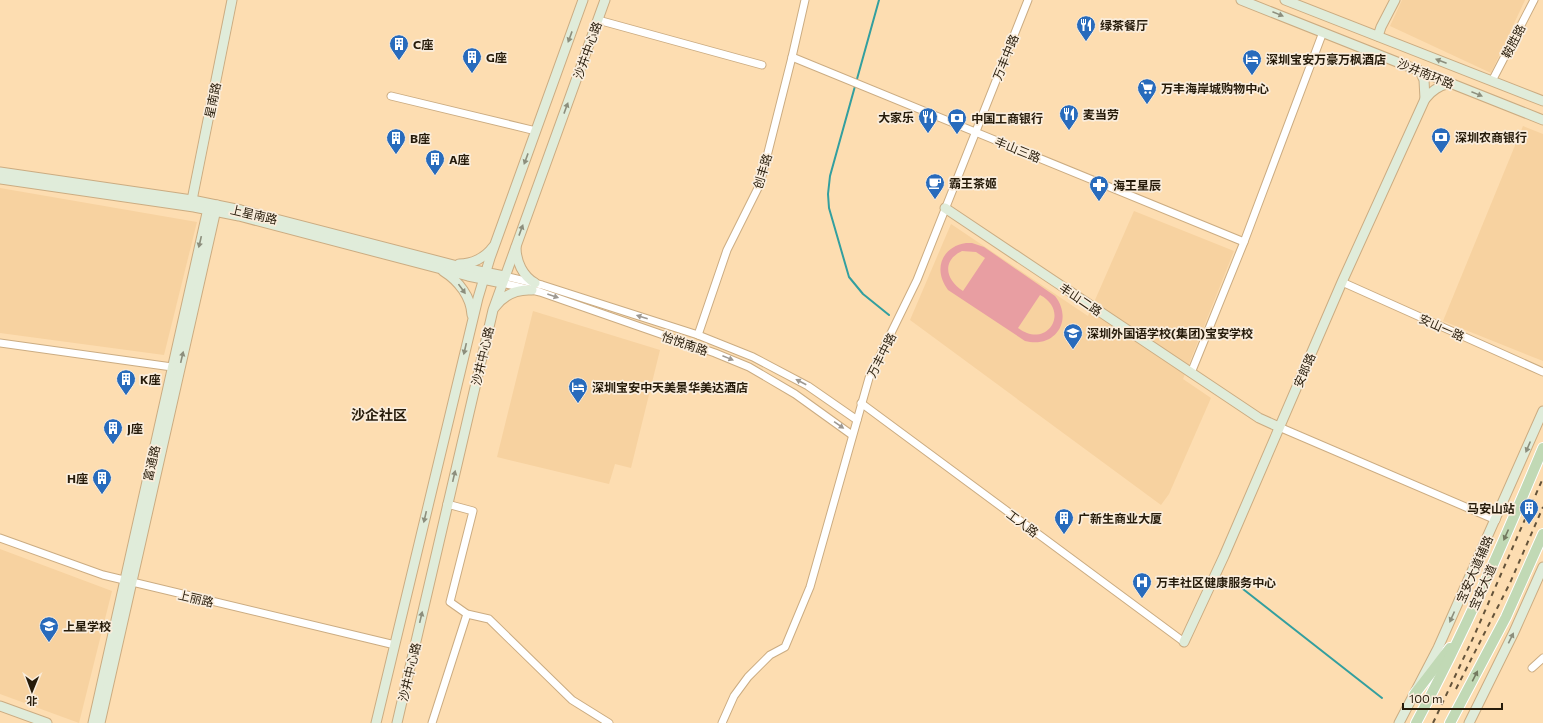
<svg xmlns="http://www.w3.org/2000/svg" width="1543" height="723" font-family="Commissioner,'Noto Sans SC',sans-serif">
  <style>
    .built { fill: #f7d2a0 }
    .green { fill: #e89ea2; fill-rule: evenodd }
    .lines { fill: none; stroke-linecap: round; stroke-linejoin: round }
    .stream { stroke: #339f9f; stroke-width: 2 }
    .street-casing { stroke: #cbac82; stroke-width: 9 }
    .secondary-casing { stroke: #cbac82; stroke-width: 11 }
    .primary-casing { stroke: #fff; stroke-width: 12 }
    .street { stroke: #fff; stroke-width: 7 }
    .secondary { stroke: #e0ecda; stroke-width: 9 }
    .primary { stroke: #c1d9b5; stroke-width: 10 }
    .rail { stroke: #64533a; stroke-width: 2; stroke-dasharray: 5 5; stroke-linecap: butt }
    .oneway { fill: #8c8e7c }
    .oneway2 { fill: #9d9891 }
    .oneway3 { fill: #747a60 }
    .labels { text-anchor: middle; dominant-baseline: central; stroke-width: 3.5; stroke-linejoin: round; paint-order: stroke }
    .poi-label { font-size: 12px; font-weight: bold; fill: #261b0a; stroke: #faeddc; text-anchor: start }
    .street-label { font-size: 12px; fill: #261b0a; stroke: #faeddc }
    .quarter-label { font-size: 14px; font-weight: bold; fill: #261b0a; stroke: #faeddc }
  </style>
  <rect width="100%" height="100%" fill="#fdddb1"/>
  <!-- built -->
  <g class="built">
    <path d="M1402,0H1525L1491,73L1390,26Z"/>
    <path d="M1523,126L1543,134V361L1443,321Z"/>
    <path d="M0,188L197,222L164,355L0,333Z"/>
    <path d="M1134,211L1234,251L1183,379L1211,398L1169,494L1161,505L910,320L951,224L1088,316Z"/>
    <path d="M533,311L660,350L631,468L615,464L609,484L497,457Z"/>
    <path d="M0,549L112,591L79,723L0,694Z"/>
  </g>
  <!-- green -->
  <path class="green" d="M966,243H972L984,247L1055,296C1074,320 1055,349 1025,341L948,290C933,270 941,247 966,243ZM962,251L976,252L985,258L963,291C946,280 941,261 962,251ZM1040,295C1071,311 1047,350 1018,328Z"/>
  <g class="lines">
    <!-- stream -->
    <g class="stream">
      <path d="M879,0L830,176L828,194L829,208L849,277L863,294L889,315"/>
      <path d="M1234,582L1382,698"/>
    </g>
    <!-- street casing -->
    <g class="street-casing">
      <g id="street">
        <path d="M598,20L762,65"/>
        <path d="M792,57L1244,242"/>
        <path d="M1492,81L1534,0"/>
        <path d="M391,96L536,131"/>
        <path d="M504,276L542,285L698,335L753,357L808,386L857,420"/>
        <path d="M1342,282L1543,372"/>
        <path d="M502,283L540,292L715,353L749,367L795,394L852,435"/>
        <path d="M698,335L727,250L760,184L792,57L805,0"/>
        <path d="M0,343L172,367"/>
        <path d="M1191,373L1244,242L1323,32"/>
        <path d="M861,403L1184,642"/>
        <path d="M1279,427L1496,520"/>
        <path d="M447,504L473,511L450,602L467,614L489,619L572,700L609,723"/>
        <path d="M0,538L103,575L395,645"/>
        <path d="M1532,668L1543,658"/>
        <path d="M432,723L467,614"/>
        <path d="M722,723L734,696L748,677L770,655L785,647L810,587L869,378L917,280L1028,0"/>
      </g>
    </g>
    <!-- secondary casing -->
    <g class="secondary-casing">
      <g id="secondary">
        <path d="M1241,0L1543,120"/>
        <path d="M1285,0L1543,101"/>
        <path d="M1378,36L1381,27L1395,0"/>
        <path d="M1420,71L1424,80L1425,99"/>
        <path d="M0,172L192,200L241,210L469,269L504,276"/>
        <path d="M0,179L194,207L239,216L468,276L502,283"/>
        <path d="M192,200L232,0"/>
        <path d="M945,208L1259,418L1279,427"/>
        <path d="M516,247C516,262 523,276 535,283"/>
        <path d="M459,264C472,264 485,258 493,247"/>
        <path d="M443,271C459,281 471,297 472,315"/>
        <path d="M495,307C504,295 517,289 532,290"/>
        <path d="M1184,642L1224,556L1342,282L1425,99C1432,90 1439,86 1450,83"/>
        <path d="M0,706L47,723"/>
        <path d="M93,723L209,204"/>
        <path d="M100,723L217,205"/>
        <path d="M376,723L478,298L490,258L583,0"/>
        <path d="M397,723L493,310L605,0"/>
        <path d="M1399,723L1438,648L1543,411"/>
        <path d="M1469,723L1514,632L1543,567"/>
      </g>
    </g>
    <!-- primary casing -->
    <g class="primary-casing">
      <g id="primary">
        <path d="M1414,695L1450,648"/>
        <path d="M1416,723C1464,634 1504,541 1543,448"/>
        <path d="M1450,723L1506,617L1543,534"/>
      </g>
    </g>
    <!-- street -->
    <use href="#street" class="street"/>
    <!-- secondary -->
    <use href="#secondary" class="secondary"/>
    <!-- primary -->
    <use href="#primary" class="primary"/>
    <!-- rail -->
    <g class="rail">
      <path d="M1456,689L1510,583L1543,507"/>
      <path d="M1433,723L1474,636L1543,478"/>
    </g>
  </g>
  <!-- one-way arrows -->
  <defs><path id="oneway-solid" d="M-6-.8H1V-3.2L6.5 0L1 3.2V.8H-6Z"/></defs>
  <g class="oneway">
    <use href="#oneway-solid" transform="translate(1278 14) rotate(22)"/>
    <use href="#oneway-solid" transform="translate(570 37) rotate(110)"/>
    <use href="#oneway-solid" transform="translate(1441 61) rotate(-159)"/>
    <use href="#oneway-solid" transform="translate(1477 94) rotate(22)"/>
    <use href="#oneway-solid" transform="translate(566 108) rotate(-70)"/>
    <use href="#oneway-solid" transform="translate(526 159) rotate(110)"/>
    <use href="#oneway-solid" transform="translate(521 230) rotate(-70)"/>
    <use href="#oneway-solid" transform="translate(200 242) rotate(103)"/>
    <use href="#oneway-solid" transform="translate(462 289) rotate(54)"/>
    <use href="#oneway-solid" transform="translate(465 349) rotate(103)"/>
    <use href="#oneway-solid" transform="translate(182 357) rotate(-77)"/>
    <use href="#oneway-solid" transform="translate(1528 447) rotate(113)"/>
    <use href="#oneway-solid" transform="translate(454 476) rotate(-77)"/>
    <use href="#oneway-solid" transform="translate(425 517) rotate(103)"/>
    <use href="#oneway-solid" transform="translate(421 617) rotate(-77)"/>
    <use href="#oneway-solid" transform="translate(1452 617) rotate(114)"/>
    <use href="#oneway-solid" transform="translate(1511 638) rotate(-64)"/>
  </g>
  <g class="oneway2">
    <use href="#oneway-solid" transform="translate(553 296) rotate(19)"/>
    <use href="#oneway-solid" transform="translate(642 317) rotate(-162)"/>
    <use href="#oneway-solid" transform="translate(728 358) rotate(22)"/>
    <use href="#oneway-solid" transform="translate(801 382) rotate(-152)"/>
    <use href="#oneway-solid" transform="translate(839 425) rotate(35)"/>
  </g>
  <g class="oneway3">
    <use href="#oneway-solid" transform="translate(1506 535) rotate(114)"/>
    <use href="#oneway-solid" transform="translate(1475 676) rotate(-63)"/>
  </g>
  <!-- icons -->
  <defs>
    <g id="restaurant-pin" transform="scale(1)"><path d="M0 17L-7.5 6A9.5 9.5 0 1 1 7.5 6Z" fill="#286bbc" stroke="#faeddc"/><path d="M-5-6h1v4h1v-4h1v4h1v-4h1v5L-1.5 .5V6h-2V.5L-5-1ZM5-6V6H3V1.5H1.5Q1.5-4 5-6Z" fill="#fff"/></g>
    <g id="building-pin" transform="scale(1)"><path d="M0 17L-7.5 6A9.5 9.5 0 1 1 7.5 6Z" fill="#286bbc" stroke="#faeddc"/><path d="M-4-6H4V6H1V3H-1V6H-4ZM-2.5-4.3h1.7v1.8h-1.7ZM.8-4.3h1.7v1.8H.8ZM-2.5-1h1.7V.8h-1.7ZM.8-1h1.7V.8H.8Z" fill="#fff"/></g>
    <g id="hotel-pin" transform="scale(1)"><path d="M0 17L-7.5 6A9.5 9.5 0 1 1 7.5 6Z" fill="#286bbc" stroke="#faeddc"/><path d="M-6-4.5h1.5V1H6V5H4.5V3h-9V5H-6ZM-4 0a1.8 1.8 0 1 1 3.6 0ZM.5 0V-2.5h3Q6-2.5 6 0Z" fill="#fff"/></g>
    <g id="supermarket-pin" transform="scale(1)"><path d="M0 17L-7.5 6A9.5 9.5 0 1 1 7.5 6Z" fill="#286bbc" stroke="#faeddc"/><path d="M-6-5.5h2.5l.6 2H6L4.5 2H-2.5L-4.4-4H-6ZM-1.5 3.2a1.3 1.3 0 1 0 .1 0ZM3 3.2a1.3 1.3 0 1 0 .1 0Z" fill="#fff"/></g>
    <g id="bank-pin" transform="scale(1)"><path d="M0 17L-7.5 6A9.5 9.5 0 1 1 7.5 6Z" fill="#286bbc" stroke="#faeddc"/><path d="M-6-4H6V4H-6ZM0-2.3a2.3 2.3 0 1 0 0 4.6a2.3 2.3 0 1 0 0-4.6Z" fill="#fff"/></g>
    <g id="cafe-pin" transform="scale(1)"><path d="M0 17L-7.5 6A9.5 9.5 0 1 1 7.5 6Z" fill="#286bbc" stroke="#faeddc"/><path d="M-5.5-4.5H6V0H3Q3 3.5 0 3.5H-2.5Q-5.5 3.5-5.5 0ZM3-3.2v2h1.7v-2ZM-6 4.5H4V6H-6Z" fill="#fff"/></g>
    <g id="pharmacy-pin" transform="scale(1)"><path d="M0 17L-7.5 6A9.5 9.5 0 1 1 7.5 6Z" fill="#286bbc" stroke="#faeddc"/><path d="M-2-6h4v4h4v4h-4v4h-4v-4h-4v-4h4Z" fill="#fff"/></g>
    <g id="school-pin" transform="scale(1)"><path d="M0 17L-7.5 6A9.5 9.5 0 1 1 7.5 6Z" fill="#286bbc" stroke="#faeddc"/><path d="M0-5L7-2L0 1L-7-2ZM-4 1L0 2.5L4 1V4Q0 6-4 4Z" fill="#fff"/></g>
    <g id="hospital-pin" transform="scale(1)"><path d="M0 17L-7.5 6A9.5 9.5 0 1 1 7.5 6Z" fill="#286bbc" stroke="#faeddc"/><path d="M-5-5h3v3.5h4V-5h3V5h-3V1.5h-4V5h-3Z" fill="#fff"/></g>
  </defs>
  <g fill-rule="evenodd">
    <use href="#restaurant-pin" x="1086" y="25"/>
    <use href="#building-pin" x="399" y="44"/>
    <use href="#building-pin" x="472" y="57"/>
    <use href="#hotel-pin" x="1252" y="59"/>
    <use href="#supermarket-pin" x="1147" y="88"/>
    <use href="#restaurant-pin" x="1069" y="114"/>
    <use href="#restaurant-pin" x="928" y="117"/>
    <use href="#bank-pin" x="957" y="118"/>
    <use href="#bank-pin" x="1441" y="137"/>
    <use href="#building-pin" x="396" y="138"/>
    <use href="#building-pin" x="435" y="159"/>
    <use href="#cafe-pin" x="935" y="183"/>
    <use href="#pharmacy-pin" x="1099" y="185"/>
    <use href="#school-pin" x="1073" y="333"/>
    <use href="#building-pin" x="126" y="379"/>
    <use href="#hotel-pin" x="578" y="387"/>
    <use href="#building-pin" x="113" y="428"/>
    <use href="#building-pin" x="102" y="478"/>
    <use href="#building-pin" x="1529" y="508"/>
    <use href="#building-pin" x="1064" y="518"/>
    <use href="#hospital-pin" x="1142" y="582"/>
    <use href="#school-pin" x="49" y="626"/>
  </g>
  <g class="labels">
    <!-- poi labels -->
    <g class="poi-label">
      <text x="1100" y="25">绿茶餐厅</text>
      <text x="413" y="44">C座</text>
      <text x="486" y="57">G座</text>
      <text x="1266" y="59">深圳宝安万豪万枫酒店</text>
      <text x="1161" y="88">万丰海岸城购物中心</text>
      <text x="1083" y="114">麦当劳</text>
      <text x="914" y="117" text-anchor="end">大家乐</text>
      <text x="971" y="118">中国工商银行</text>
      <text x="1455" y="137">深圳农商银行</text>
      <text x="410" y="138">B座</text>
      <text x="449" y="159">A座</text>
      <text x="949" y="183">霸王茶姬</text>
      <text x="1113" y="185">海王星辰</text>
      <text x="1087" y="333">深圳外国语学校(集团)宝安学校</text>
      <text x="140" y="379">K座</text>
      <text x="592" y="387">深圳宝安中天美景华美达酒店</text>
      <text x="127" y="428">J座</text>
      <text x="88" y="478" text-anchor="end">H座</text>
      <text x="1515" y="508" text-anchor="end">马安山站</text>
      <text x="1078" y="518">广新生商业大厦</text>
      <text x="1156" y="582">万丰社区健康服务中心</text>
      <text x="63" y="626">上星学校</text>
    </g>
    <!-- street labels -->
    <g class="street-label">
      <text transform="translate(1513 41) rotate(-63)">鞍胜路</text>
      <text transform="translate(587 50) rotate(-70)">沙井中心路</text>
      <text transform="translate(1005 57) rotate(-68)">万丰中路</text>
      <text transform="translate(1426 73) rotate(22)">沙井南环路</text>
      <text transform="translate(212 100) rotate(-78)">星南路</text>
      <text transform="translate(1018 149) rotate(22)">丰山三路</text>
      <text transform="translate(762 171) rotate(-73)">创丰路</text>
      <text transform="translate(254 214) rotate(13)">上星南路</text>
      <text transform="translate(1081 299) rotate(34)">丰山二路</text>
      <text transform="translate(1442 327) rotate(24)">安山一路</text>
      <text transform="translate(685 343) rotate(19)">怡悦南路</text>
      <text transform="translate(881 355) rotate(-63)">万丰中路</text>
      <text transform="translate(482 356) rotate(-77)">沙井中心路</text>
      <text transform="translate(1304 370) rotate(-67)">安郎路</text>
      <text transform="translate(151 463) rotate(-77)">富通路</text>
      <text transform="translate(1023 523) rotate(37)">工人路</text>
      <text transform="translate(1474 569) rotate(-66)">宝安大道辅路</text>
      <text transform="translate(1482 587) rotate(-66)">宝安大道</text>
      <text transform="translate(196 598) rotate(13)">上丽路</text>
      <text transform="translate(409 672) rotate(-77)">沙井中心路</text>
    </g>
    <!-- quarter labels -->
    <g class="quarter-label">
      <text x="379" y="414">沙企社区</text>
    </g>
  </g>
  <!-- north arrow -->
  <g transform="translate(32 691) rotate(181)" stroke="#faeddc" stroke-width="3" paint-order="stroke">
  <path d="M0-3L7 15L0 10L-7 15Z" fill="#261b0a"/>
  <text y="-6" font-size="11" font-weight="bold" text-anchor="middle" fill="#261b0a">北</text>
  </g>
  <!-- scale -->
  <path d="M1403 703v6h99v-6" fill="none" stroke="#261b0a" stroke-width="2"/>
  <text x="1409" y="703" font-size="12" fill="#261b0a" stroke="#faeddc" stroke-width="3" paint-order="stroke">100 m</text>
</svg>
